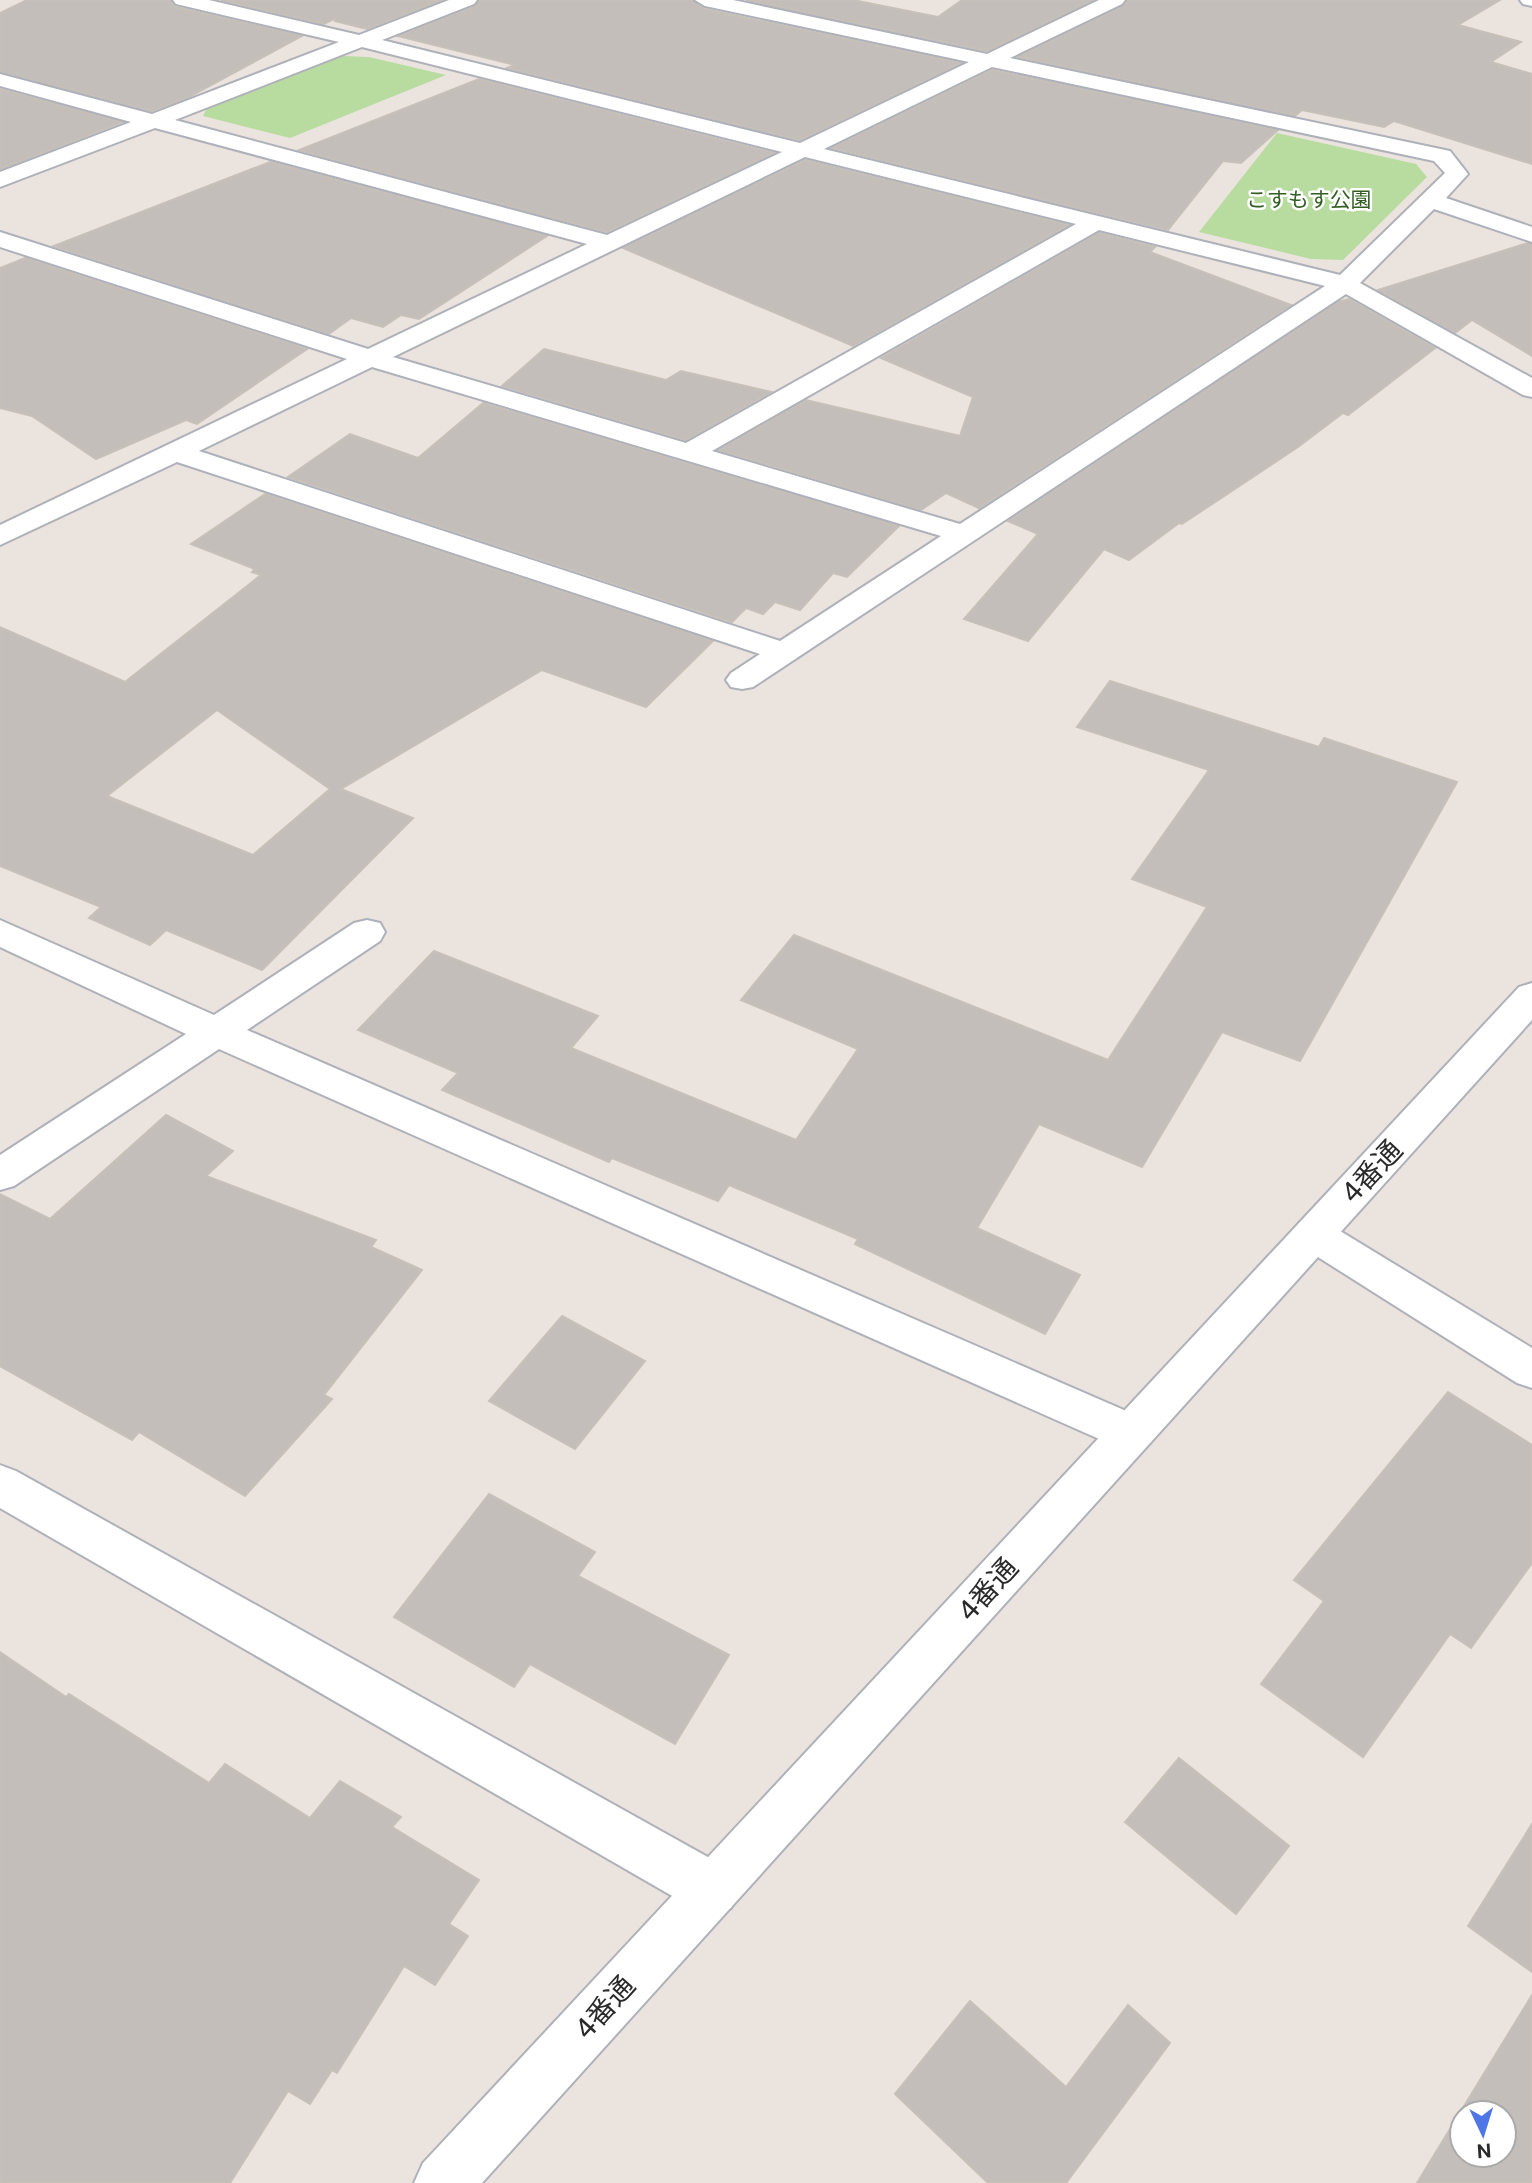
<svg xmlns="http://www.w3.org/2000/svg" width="1532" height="2183" font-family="'Public Sans','Noto Sans JP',sans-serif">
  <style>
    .green { fill: #b8dba0 }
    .building { fill: #c3beba; stroke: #c6c0b8; stroke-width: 2; fill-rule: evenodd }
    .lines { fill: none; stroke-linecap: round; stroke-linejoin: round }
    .street-casing { stroke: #aeb1b9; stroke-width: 4 }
    .secondary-casing { stroke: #aeb1b9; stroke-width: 4 }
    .street { fill: #fff; fill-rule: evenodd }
    .secondary { fill: #fff; fill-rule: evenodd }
    .labels { text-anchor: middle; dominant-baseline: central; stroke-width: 5; stroke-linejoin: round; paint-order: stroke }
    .far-park-label { font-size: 21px; fill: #336022; stroke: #fff }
    .near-street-label { font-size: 28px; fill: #2a2a2a; stroke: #fff }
  </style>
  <rect width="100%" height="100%" fill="#ebe4de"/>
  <!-- green -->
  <g class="green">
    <path d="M343,56L369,57L446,75L290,138L203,116L207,108Z"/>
    <path d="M1277,133L1416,164L1427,177L1343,260L1311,259L1199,232Z"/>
  </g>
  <!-- building -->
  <g class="building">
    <path d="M27,0H170L175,7L302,36L187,98L152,111L0,72V13Z"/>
    <path d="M221,0H442L367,29L335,21L336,18L324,24Z"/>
    <path d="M480,0H693L704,9L961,63L800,140L507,68L515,65L398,36L475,6Z"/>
    <path d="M746,0H853L938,17L962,0H1093L987,51Z"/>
    <path d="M1128,0H1500L1458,25L1521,42L1491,62L1532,74V164L1394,121L1384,127L1302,110L1295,116L1018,57L1123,6Z"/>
    <path d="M992,70L1278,130L1241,163L1223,161L1168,230L832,148Z"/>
    <path d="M479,79L774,153L607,232L299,150Z"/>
    <path d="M0,89L123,122L0,169Z"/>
    <path d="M805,160L1069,225L853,346L623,248Z"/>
    <path d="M270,162L547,236L419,319L401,315L383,327L351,318L329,334L54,246Z"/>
    <path d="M1099,233L1155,247L1150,252L1291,305L979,508L946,493L921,510L719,450L806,400L960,436L973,397L881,358Z"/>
    <path d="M1528,243L1532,244V356L1472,320L1455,333L1378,290Z"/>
    <path d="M25,258L307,349L197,424L186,420L96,459L32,416L0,408V268Z"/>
    <path d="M1349,299L1435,348L1348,415L1343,413L1298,447L1182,524L1179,523L1129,560L1104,549L1028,641L964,619L1038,534L1008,521L1338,302Z"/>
    <path d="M544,349L666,380L681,371L771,392L686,440L502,386Z"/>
    <path d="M483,403L899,526L847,577L833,573L800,610L775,602L763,614L746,608L732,622L288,477L350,434L418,458Z"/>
    <path d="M265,494L713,641L646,707L542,670L341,789L413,818L262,970L166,930L150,945L89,918L101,907L0,866V627L125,682L261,575L252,572L255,569L191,544ZM217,710L330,789L253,855L107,796Z"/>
    <path d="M1110,681L1319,747L1324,738L1457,782L1300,1061L1222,1032L1142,1167L1039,1124L977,1228L1080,1275L1045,1334L855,1244L858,1239L729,1185L718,1201L612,1158L609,1162L442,1090L458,1073L358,1030L434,951L598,1016L571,1048L796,1140L858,1049L741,1000L794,935L1108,1060L1207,907L1132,879L1209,770L1077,727Z"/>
    <path d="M166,1115L233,1151L206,1176L376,1240L371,1247L422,1270L324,1395L332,1399L245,1496L139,1432L132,1440L0,1366V1194L50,1219Z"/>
    <path d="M562,1316L645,1361L575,1449L489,1401Z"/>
    <path d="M1448,1392L1532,1445V1563L1471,1648L1450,1634L1363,1757L1261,1684L1324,1601L1294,1580Z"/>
    <path d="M489,1494L595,1552L578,1576L729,1655L675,1744L530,1664L514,1687L394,1617Z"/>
    <path d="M0,1652L66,1697L69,1694L209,1783L225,1764L310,1818L340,1781L401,1817L392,1827L479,1880L449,1924L468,1936L435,1985L404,1966L337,2073L332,2070L310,2104L288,2091L230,2183H0Z"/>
    <path d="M1179,1758L1289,1846L1236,1914L1125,1822Z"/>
    <path d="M1532,1824V1972L1468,1926Z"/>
    <path d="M1532,1995V2183H1417ZM1462,2113H1504V2155H1462Z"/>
    <path d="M970,2001L1066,2087L1128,2005L1170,2043L1066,2183H988L895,2094Z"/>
  </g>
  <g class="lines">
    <!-- street casing -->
    <g class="street-casing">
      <g id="street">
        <path d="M173,0H209L359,35L449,0H477L474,4L382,40L800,143L969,62L705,6L695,0H733L987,54L1099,0H1125L1122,4L1010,58L1450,151L1468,174L1446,198L1532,227V242L1434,209L1360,283L1532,378V397L1523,395L1346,294L753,687L742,689L731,687L726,680L731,673L760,654L177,462L0,545V525L347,359L0,247V232L368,349L587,244L155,128L0,187V172L131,122L0,86V74L152,114L339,42L176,4ZM362,47L782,152L607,235L175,120ZM992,67L1434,161L1445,173L1340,275L824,149ZM805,157L1076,224L686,443L393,357ZM1099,230L1325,286L960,524L712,451ZM372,367L941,536L780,641L199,451Z"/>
        <path d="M0,920L214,1015L354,923L367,920L380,923L385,932L380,941L247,1030L1147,1420L1153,1433L1147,1446L1131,1452L1115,1446L219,1049L14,1186L0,1190V1155L186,1034L0,947Z"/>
        <path d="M1313,1218L1327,1223L1532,1348V1388L1517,1383L1299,1245L1293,1234L1299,1223Z"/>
        <path d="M0,1465L16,1471L731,1870L738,1889L731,1908L712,1915L693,1908L0,1508Z"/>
      </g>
    </g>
    <!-- secondary casing -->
    <g class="secondary-casing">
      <g id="secondary">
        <path d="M1520,0H1532V6L1523,4Z"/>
        <path d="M1532,983V1020L482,2183H414L423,2163L1519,987Z"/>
      </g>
    </g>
    <!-- street -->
    <use href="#street" class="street"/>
    <!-- secondary -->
    <use href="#secondary" class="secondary"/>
  </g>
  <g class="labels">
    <!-- far-park labels -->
    <g class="far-park-label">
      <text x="1309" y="199">こすもす公園</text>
    </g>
    <!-- near-street labels -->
    <g class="near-street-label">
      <text transform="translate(1371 1171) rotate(-47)">4番通</text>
      <text transform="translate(987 1589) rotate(-48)">4番通</text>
      <text transform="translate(604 2007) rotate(-48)">4番通</text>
    </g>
  </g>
  <!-- north arrow -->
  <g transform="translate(1483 2134) rotate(176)"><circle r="33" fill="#ffffff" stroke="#aaaaaa" stroke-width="2"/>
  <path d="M0-5L12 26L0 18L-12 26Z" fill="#4f76e6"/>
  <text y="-10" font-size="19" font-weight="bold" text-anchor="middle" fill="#2a2a2a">N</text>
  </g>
</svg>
